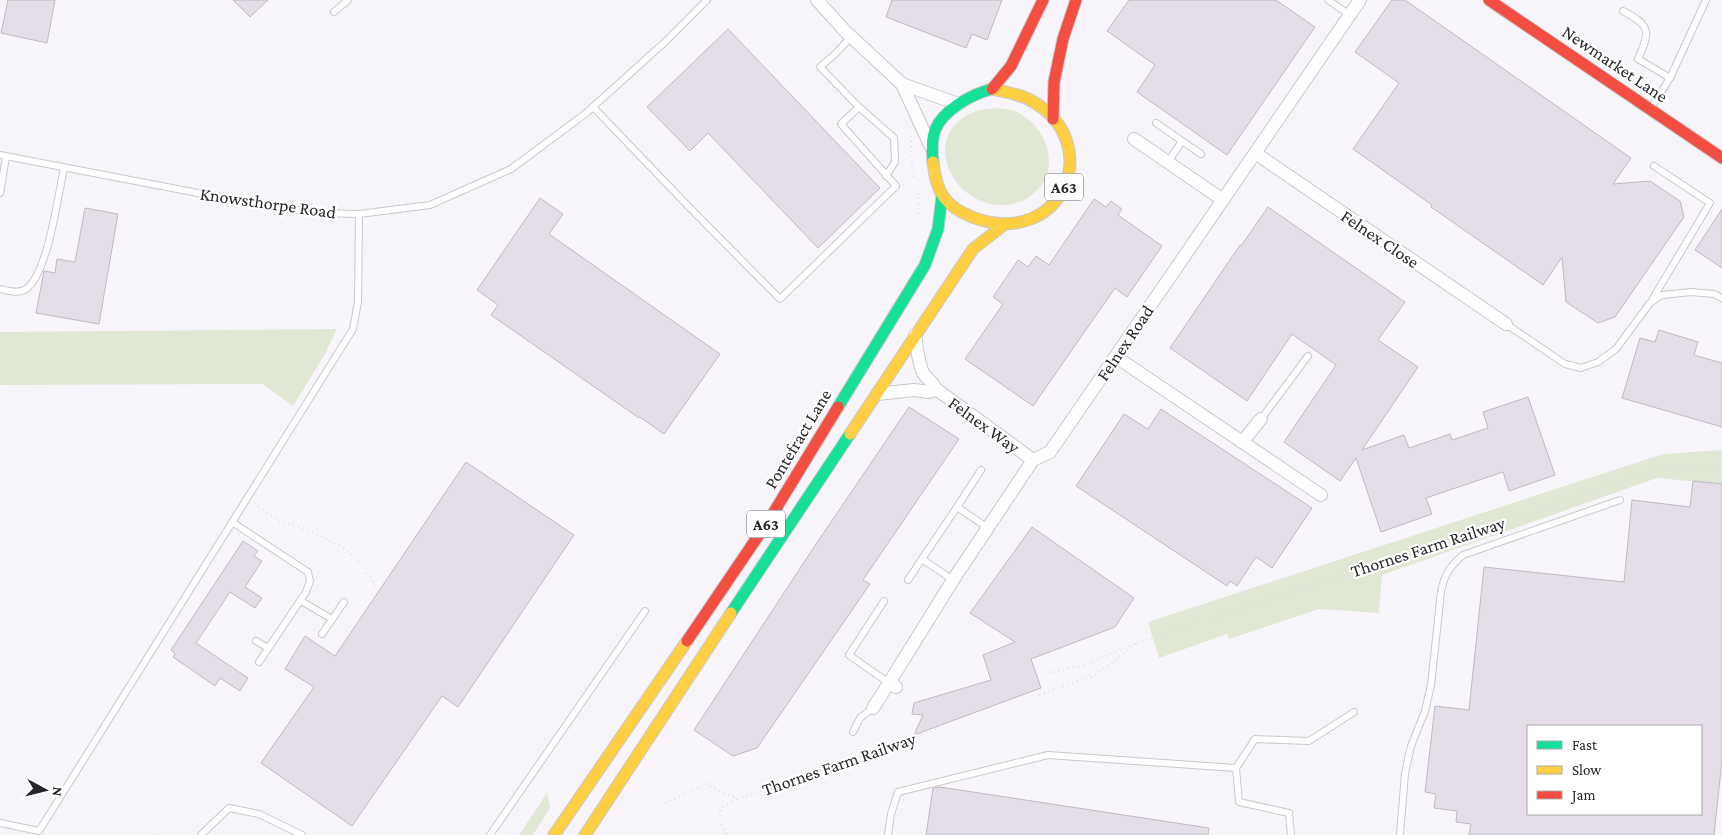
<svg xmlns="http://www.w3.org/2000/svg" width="1722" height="835" font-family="'Crimson Pro',serif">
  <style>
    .green { fill: #e0e8d5 }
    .building { fill: #e5dde7; stroke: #bebbc0; fill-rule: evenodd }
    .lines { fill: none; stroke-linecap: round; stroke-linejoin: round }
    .lane-casing { stroke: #cac8cc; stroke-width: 8 }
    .street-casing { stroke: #cac8cc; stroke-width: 14 }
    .fast-casing { stroke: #cac8cc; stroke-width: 13 }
    .slow-casing { stroke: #cac8cc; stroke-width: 13 }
    .jam-casing { stroke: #cac8cc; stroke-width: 13 }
    .path { stroke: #e2e1e3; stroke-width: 2.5; stroke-dasharray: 1 4; stroke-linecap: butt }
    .lane { stroke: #fefefe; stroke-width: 6 }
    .street { stroke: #fefefe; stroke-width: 12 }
    .fast { stroke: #16e098; stroke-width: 11 }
    .slow { stroke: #ffcf43; stroke-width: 11 }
    .jam { stroke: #f24e42; stroke-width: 11 }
    .labels { text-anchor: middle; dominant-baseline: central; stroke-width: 4.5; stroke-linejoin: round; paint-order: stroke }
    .shield { fill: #fff; stroke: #686669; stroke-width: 1 }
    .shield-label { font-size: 16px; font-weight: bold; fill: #272529 }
    .street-label { font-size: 18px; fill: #272529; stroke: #fff }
  </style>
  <rect width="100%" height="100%" fill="#f8f5fa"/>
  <!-- green -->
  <g class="green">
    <path d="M996,108C1002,109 1009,109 1015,111C1041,122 1060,158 1042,184C1033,197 1021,204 1004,205C956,208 920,142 967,115C976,110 986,109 996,108Z"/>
    <path d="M337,329L325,354L293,406L262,384L0,385V332Z"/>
    <path d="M1722,450V484L1657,478L1382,575L1379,613L1319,609L1229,639L1227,634L1159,658L1148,622L1663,454Z"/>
    <path d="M547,793L550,808L533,835H519Z"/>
  </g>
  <!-- building -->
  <g class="building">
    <path d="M8,0H55L47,43L1,33Z"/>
    <path d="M233,0H268L250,17Z"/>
    <path d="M892,0H1002L987,40L972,34L966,48L886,17Z"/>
    <path d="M1129,0H1276L1315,27L1227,155L1137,92L1155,65L1107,31Z"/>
    <path d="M1392,0H1405L1631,158L1613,184L1650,181L1680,201L1684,217L1615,317L1598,323L1566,302L1562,257L1543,285L1431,207L1432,205L1353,149L1399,83L1355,52Z"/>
    <path d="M728,29L880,188L818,248L708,133L690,151L647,107Z"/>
    <path d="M540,198L563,214L549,234L720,354L664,434L640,417L639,418L491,315L498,305L477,290Z"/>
    <path d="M1094,199L1106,207L1111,201L1122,209L1118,215L1162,246L1127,297L1115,288L1033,406L965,359L1003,304L993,297L1018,260L1028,267L1036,256L1049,265Z"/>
    <path d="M1268,207L1405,302L1378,340L1418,367L1362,450L1404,435L1409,448L1450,434L1452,440L1488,428L1483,412L1528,397L1555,475L1509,491L1503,472L1426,498L1432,514L1381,532L1356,458L1340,481L1284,442L1336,365L1292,334L1247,401L1170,348L1240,245L1241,246Z"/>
    <path d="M85,208L118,214L99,324L36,313L44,271L55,273L57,259L75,262Z"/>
    <path d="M1722,209V268L1695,250Z"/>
    <path d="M1659,330L1698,342L1694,355L1722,363V427L1622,398L1640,338L1655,342Z"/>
    <path d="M909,407L959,439L863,580L870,584L757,748L733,756L694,730L814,547Z"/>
    <path d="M1161,409L1312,508L1272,568L1256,557L1237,586L1230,581L1227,586L1076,486L1124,414L1148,429Z"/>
    <path d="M466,462L574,535L458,707L442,696L352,826L261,763L314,687L285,669L305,636L335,656Z"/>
    <path d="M1693,481L1722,484V760L1714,835H1469L1471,824L1456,822L1457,811L1434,808L1436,794L1425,792L1435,706L1469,710L1484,567L1624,582L1632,500L1690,507ZM1528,726H1701V814H1528Z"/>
    <path d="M1032,527L1134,598L1115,627L1031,659L1041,688L914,735L923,715L912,714L914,703L991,680L983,655L1015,642L970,613Z"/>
    <path d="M243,541L258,551L254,556L262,561L245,587L262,598L255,608L230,592L196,643L248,678L240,691L220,678L215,686L173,657L175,654L171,650Z"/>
    <path d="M940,787L1209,828L1208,835H926L933,788Z"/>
  </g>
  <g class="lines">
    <!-- lane casing -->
    <g class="lane-casing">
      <g id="lane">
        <path d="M1328,0L1350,15"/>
        <path d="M1623,11C1650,25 1651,31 1638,59L1670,78"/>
        <path d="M334,12L348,0"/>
        <path d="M593,107L690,208L780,299L896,186L841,124L859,107L820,67L834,55L851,37"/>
        <path d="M859,107L894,138L895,162L886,176"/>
        <path d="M1651,108L1670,78L1706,0"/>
        <path d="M1156,123L1182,141"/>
        <path d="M0,155L203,194L316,213L359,214L430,205L511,169L585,114L665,42L707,0"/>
        <path d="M1168,162L1182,141L1201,154"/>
        <path d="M0,193L6,157"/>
        <path d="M0,289C8,291 19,294 26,289C48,274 58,195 64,168"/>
        <path d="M1652,300L1710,203L1654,166"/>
        <path d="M1506,324L1565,364L1581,368L1598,362L1616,349L1650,303L1662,295L1691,292L1714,294L1722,298"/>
        <path d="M1261,419L1308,356"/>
        <path d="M957,507L981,470"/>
        <path d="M232,522L308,572L310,581L306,592L259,662"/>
        <path d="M908,580L922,559"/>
        <path d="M953,580L922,559L957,507L988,528"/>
        <path d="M301,601L332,619"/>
        <path d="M884,601L849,655L889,683"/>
        <path d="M322,634L344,602"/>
        <path d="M256,641L268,648"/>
        <path d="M853,732L860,718L873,708"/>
        <path d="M1236,768L1255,739L1309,741L1354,712"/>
        <path d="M0,823L39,831L353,329L358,302L359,214"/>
        <path d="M201,835L229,808L259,814L302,835"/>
        <path d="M490,835L645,611"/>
        <path d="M888,835L891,814L898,792L1048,755L1236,768L1239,802L1289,813L1291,835"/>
        <path d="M1400,835L1405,773L1411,746L1425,711L1431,685L1441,592C1444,575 1450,566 1463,555L1620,500"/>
      </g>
    </g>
    <!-- street casing -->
    <g class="street-casing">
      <g id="street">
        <path d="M817,0L845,31L902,84L930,145"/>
        <path d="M902,84L958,104"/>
        <path d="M1134,139L1223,200"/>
        <path d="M1255,153L1506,324"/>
        <path d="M915,335C917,347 918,362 923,373C927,379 933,382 936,389L1033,460"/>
        <path d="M1116,357L1321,495"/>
        <path d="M877,394L914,390L929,392L936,389"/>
        <path d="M1242,442L1261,419"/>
        <path d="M889,683L953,580L1033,460L1050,452L1360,0"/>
        <path d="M873,708L889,683L896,687"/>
      </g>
    </g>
    <!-- fast casing -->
    <g class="fast-casing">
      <g id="fast">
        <path d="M933,162C932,152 931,140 935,130C943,110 972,94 992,89"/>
        <path d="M838,407L925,265L938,229L942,196"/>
        <path d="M731,613L850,434"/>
      </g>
    </g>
    <!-- slow casing -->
    <g class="slow-casing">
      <g id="slow">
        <path d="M933,162C936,191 944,206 972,217C1062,251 1107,144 1032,101C1020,94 1006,92 992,89"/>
        <path d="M850,434L973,249L1005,224"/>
        <path d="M554,835L687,641"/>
        <path d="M585,835L731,613"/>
      </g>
    </g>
    <!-- jam casing -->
    <g class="jam-casing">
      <g id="jam">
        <path d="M1489,0L1722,158"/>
        <path d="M992,89L1011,66L1043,0"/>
        <path d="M1053,119L1054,82L1063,39L1076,0"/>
        <path d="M687,641L769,520L838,407"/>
      </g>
    </g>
    <!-- path -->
    <g class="path">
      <path d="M911,136L912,169L914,178"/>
      <path d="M918,193V218"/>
      <path d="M254,504L280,521L313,532L343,548L362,563L372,579L377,590"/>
      <path d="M1137,643L1667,468L1722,467"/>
      <path d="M1039,695L1094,676L1137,643L1084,665L1048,673"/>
      <path d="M737,799L815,773L940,727"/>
      <path d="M665,803L706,784L737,799L721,808L719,818L726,835"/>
      <path d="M156,835V834"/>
    </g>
    <!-- lane -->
    <use href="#lane" class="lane"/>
    <!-- street -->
    <use href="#street" class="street"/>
    <!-- fast -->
    <use href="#fast" class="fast"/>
    <!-- slow -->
    <use href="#slow" class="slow"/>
    <!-- jam -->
    <use href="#jam" class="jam"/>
  </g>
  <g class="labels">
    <!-- shield labels -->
    <g class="shield">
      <rect x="1045" y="173.5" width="38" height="27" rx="4"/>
      <rect x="747" y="510.5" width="38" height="27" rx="4"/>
    </g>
    <g class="shield-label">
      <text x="1064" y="187">A63</text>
      <text x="766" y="524">A63</text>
    </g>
    <!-- street labels -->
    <g class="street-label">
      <text transform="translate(1615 64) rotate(34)">Newmarket Lane</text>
      <text transform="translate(268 203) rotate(8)">Knowsthorpe Road</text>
      <text transform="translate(1380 239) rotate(34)">Felnex Close</text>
      <text transform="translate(1125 343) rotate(-56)">Felnex Road</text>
      <text transform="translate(984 425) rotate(36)">Felnex Way</text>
      <text transform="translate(798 439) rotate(-59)">Pontefract Lane</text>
      <text transform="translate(1428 547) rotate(-18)">Thornes Farm Railway</text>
      <text transform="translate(839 764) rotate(-19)">Thornes Farm Railway</text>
    </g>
  </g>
  <!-- legend -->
  <rect x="1527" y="725" width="175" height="90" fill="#ffffff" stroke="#a9a8a9"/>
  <rect x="1537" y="741" width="25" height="8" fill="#16e098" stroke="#a9a8a9"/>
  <text x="1572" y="750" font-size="15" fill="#272529">Fast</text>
  <rect x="1537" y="766" width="25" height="8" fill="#ffcf43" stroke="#a9a8a9"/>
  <text x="1572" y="775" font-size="15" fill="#272529">Slow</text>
  <rect x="1537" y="791" width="25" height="8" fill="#f24e42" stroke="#a9a8a9"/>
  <text x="1572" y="800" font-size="15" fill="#272529">Jam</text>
  <!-- north arrow -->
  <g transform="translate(45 790) rotate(97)" stroke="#ffffff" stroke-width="4" paint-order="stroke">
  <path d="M0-4L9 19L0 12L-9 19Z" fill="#272529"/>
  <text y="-8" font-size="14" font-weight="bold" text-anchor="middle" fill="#272529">N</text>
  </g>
</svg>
